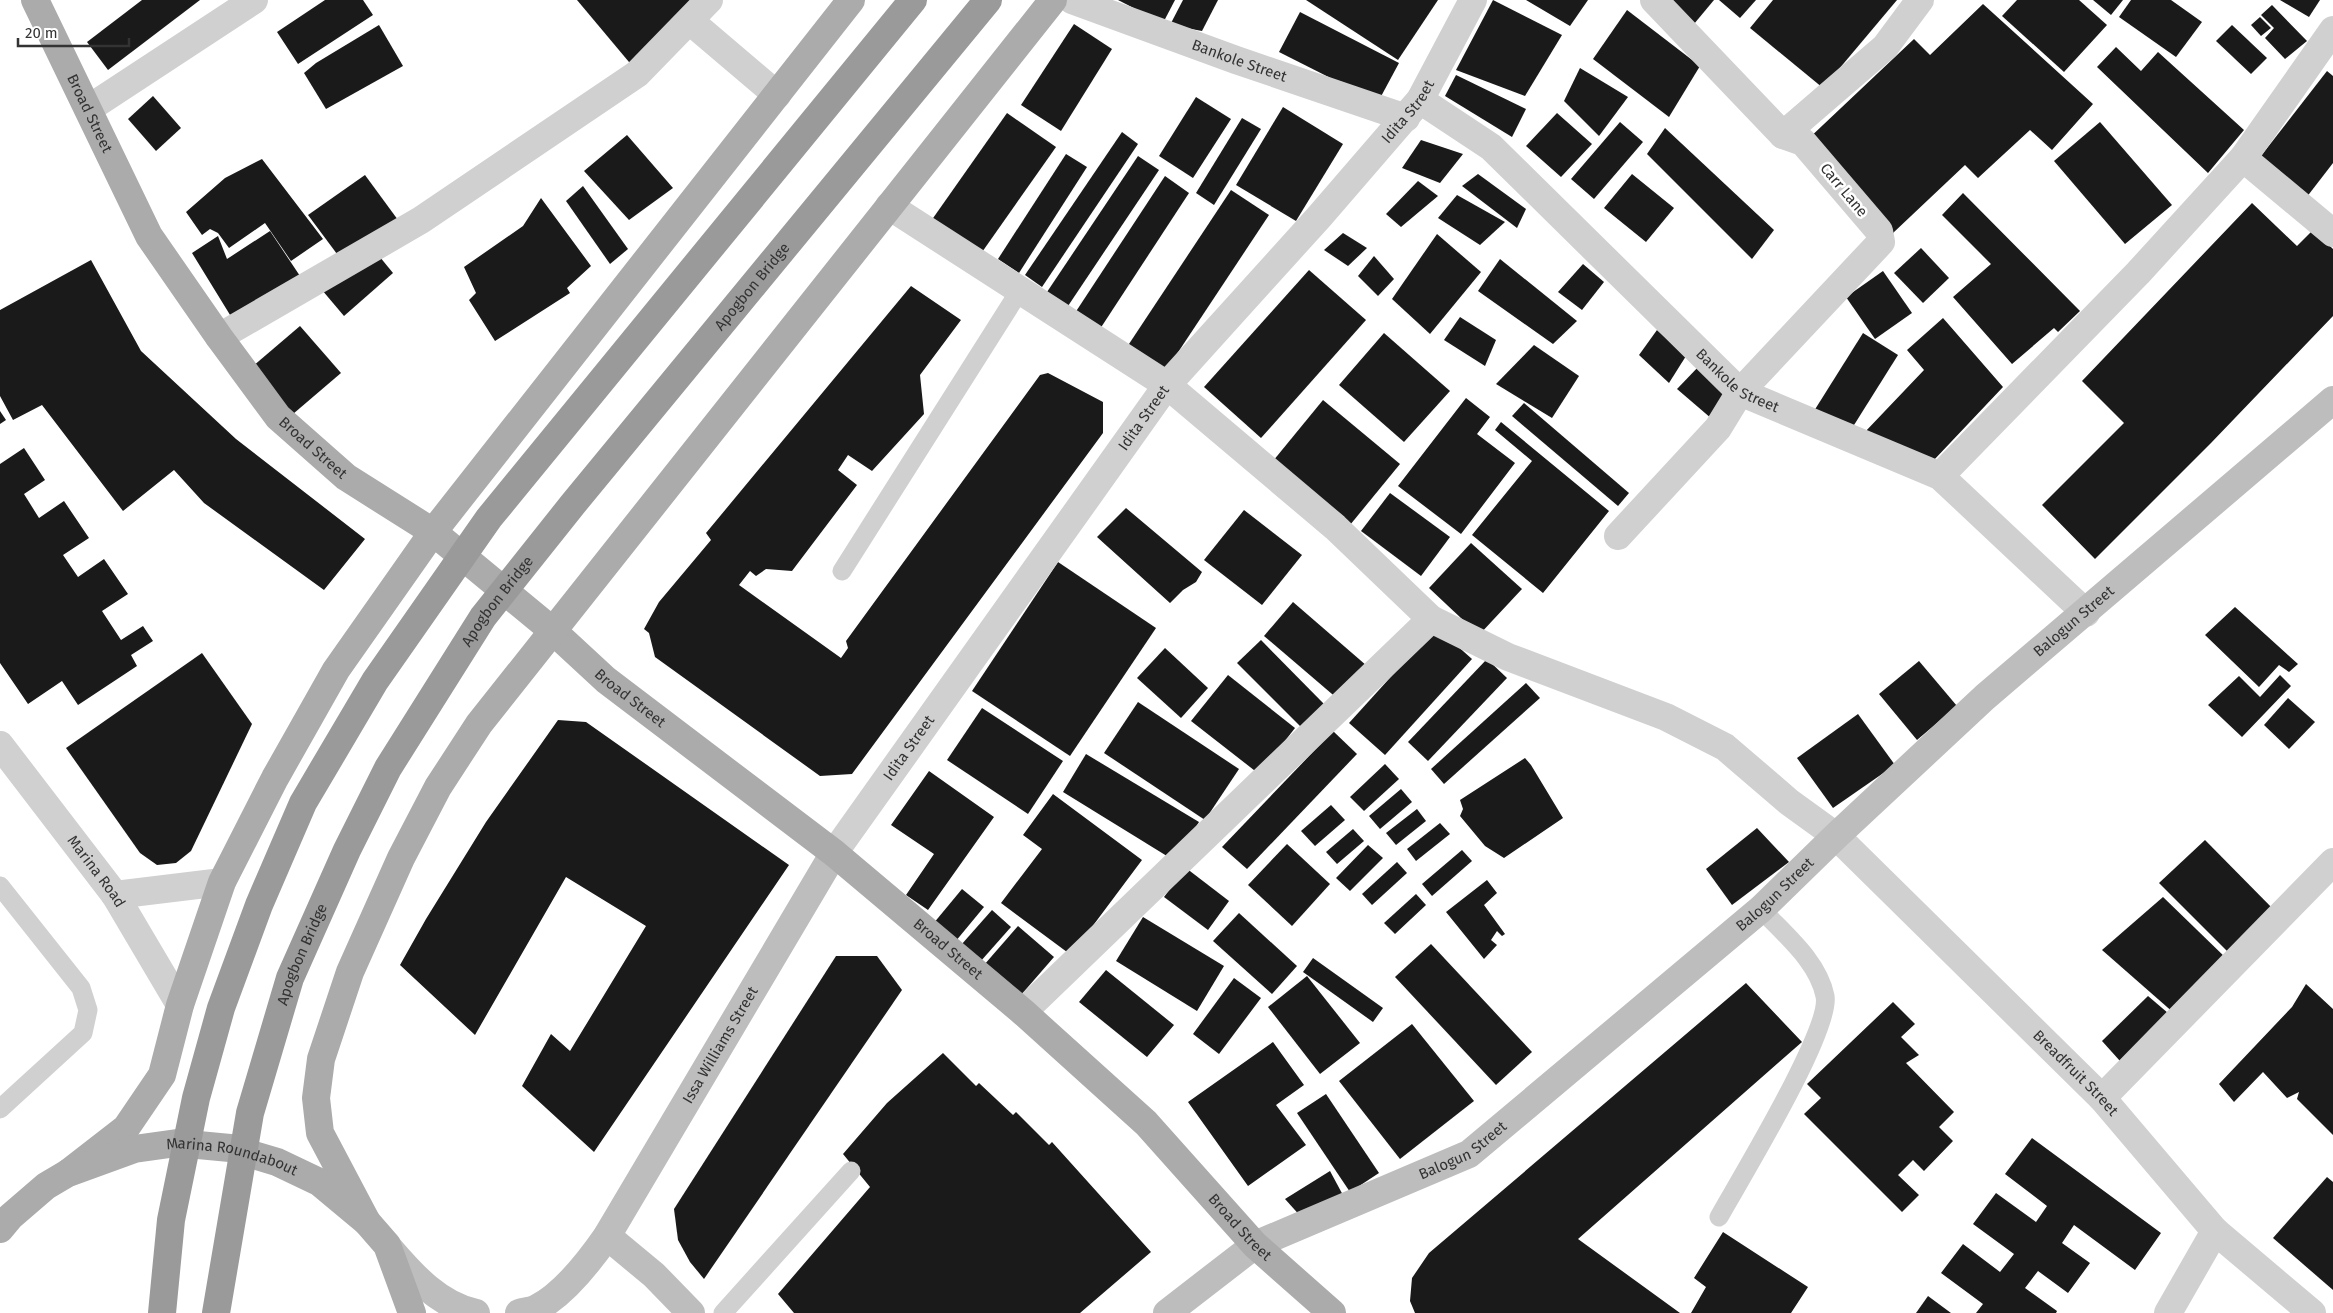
<svg xmlns="http://www.w3.org/2000/svg" width="2333" height="1313" font-family="'Fira Sans',sans-serif">
  <style>
    .building { fill: #1a1a1a }
    .lines { fill: none; stroke-linecap: round; stroke-linejoin: round }
    .service { stroke: #d0d0d0; stroke-width: 19 }
    .minor { stroke: #d0d0d0; stroke-width: 28 }
    .secondary { stroke: #bdbdbd; stroke-width: 28 }
    .primary { stroke: #ababab; stroke-width: 28 }
    .motorway-bridge { stroke: #9a9a9a; stroke-width: 28 }
    .labels { text-anchor: middle; dominant-baseline: central; stroke-width: 5; stroke-linejoin: round; paint-order: stroke }
    .street-label { font-size: 15px; fill: #333; stroke: #fff }
  </style>
  <rect width="100%" height="100%" fill="#fff"/>
  <!-- building -->
  <g class="building">
    <path d="M142,0H200L108,70L87,42Z"/>
    <path d="M325,0H363L373,15L298,64L277,32Z"/>
    <path d="M577,0H696L634,68Z"/>
    <path d="M1118,0H1175L1163,23Z"/>
    <path d="M1183,0H1218L1202,31L1170,25Z"/>
    <path d="M1306,0H1438L1398,60Z"/>
    <path d="M1493,0L1562,35L1525,96L1456,70Z"/>
    <path d="M1526,0H1588L1570,26Z"/>
    <path d="M1666,0H1714L1694,24Z"/>
    <path d="M1719,0H1756L1740,18Z"/>
    <path d="M1773,0H1897L1823,88L1750,28Z"/>
    <path d="M2017,0H2079L2107,25L2064,72L2002,16Z"/>
    <path d="M2093,0H2123L2111,15Z"/>
    <path d="M2131,0H2171L2202,22L2176,57L2119,17Z"/>
    <path d="M2280,0H2320L2309,17Z"/>
    <path d="M1983,4L2093,104L2052,150L2030,130L1978,178L1965,165L1893,233L1805,142L1914,39L1930,55Z"/>
    <path d="M2272,5L2307,41L2285,59L2265,38L2274,28L2261,15Z"/>
    <path d="M1627,10L1700,66L1669,117L1593,59Z"/>
    <path d="M1300,12L1399,63L1378,102L1279,52Z"/>
    <path d="M2260,17L2271,28L2261,36L2251,25Z"/>
    <path d="M1074,24L1112,49L1061,131L1021,105Z"/>
    <path d="M379,25L403,66L326,109L304,73L316,63Z"/>
    <path d="M2232,25L2267,58L2251,74L2216,41Z"/>
    <path d="M2116,47L2141,71L2158,52L2244,130L2208,173L2097,67Z"/>
    <path d="M1580,68L1628,97L1599,136L1564,101Z"/>
    <path d="M2327,71L2333,76V163L2306,198L2257,161Z"/>
    <path d="M1456,75L1526,109L1512,137L1445,96Z"/>
    <path d="M153,96L181,128L156,151L128,119Z"/>
    <path d="M1196,97L1231,119L1193,178L1159,156Z"/>
    <path d="M1283,107L1343,144L1296,221L1236,185Z"/>
    <path d="M1007,113L1056,147L980,255L931,221Z"/>
    <path d="M1557,113L1592,144L1561,177L1526,146Z"/>
    <path d="M1242,118L1261,129L1214,205L1196,193Z"/>
    <path d="M1620,122L1643,142L1594,199L1571,179Z"/>
    <path d="M2100,122L2172,205L2125,244L2054,161Z"/>
    <path d="M1665,128L1774,230L1752,259L1647,154Z"/>
    <path d="M1122,132L1138,144L1042,287L1025,275Z"/>
    <path d="M627,135L673,188L629,220L584,171Z"/>
    <path d="M1421,140L1463,154L1440,183L1402,168Z"/>
    <path d="M1066,154L1087,167L1019,273L998,259Z"/>
    <path d="M1138,156L1159,170L1066,309L1045,295Z"/>
    <path d="M262,159L323,239L291,261L265,223L229,248L218,233L210,229L202,235L186,212L225,178Z"/>
    <path d="M1478,174L1526,209L1517,228L1462,186Z"/>
    <path d="M1632,174L1674,208L1646,242L1604,208Z"/>
    <path d="M365,175L398,220L340,258L308,215Z"/>
    <path d="M1165,176L1189,193L1098,332L1073,316Z"/>
    <path d="M1418,181L1438,196L1401,227L1386,214Z"/>
    <path d="M583,186L628,249L610,264L566,201Z"/>
    <path d="M1231,190L1269,215L1163,375L1125,350Z"/>
    <path d="M1963,193L2080,311L2058,332L2054,328L2012,364L1953,297L1991,264L1942,215Z"/>
    <path d="M1457,195L1505,222L1480,245L1438,218Z"/>
    <path d="M541,198L591,266L567,288L570,293L495,341L469,300L476,293L464,267L523,226Z"/>
    <path d="M2252,203L2297,246L2313,230L2333,249V316L2211,443L2095,559L2042,505L2124,423L2082,381Z"/>
    <path d="M270,231L304,282L235,323L192,253L218,236L227,259Z"/>
    <path d="M1343,233L1367,248L1348,266L1324,250Z"/>
    <path d="M1437,234L1481,272L1430,334L1392,299Z"/>
    <path d="M1921,248L1949,278L1923,303L1894,273Z"/>
    <path d="M375,251L393,273L344,316L322,290Z"/>
    <path d="M1374,256L1394,279L1378,296L1358,276Z"/>
    <path d="M1500,259L1577,321L1553,344L1478,291Z"/>
    <path d="M91,260L141,351L236,439L365,539L324,590L204,503L174,470L123,511L42,405L13,420L0,396V310Z"/>
    <path d="M1583,264L1604,282L1582,310L1558,292Z"/>
    <path d="M1309,270L1366,320L1261,438L1204,387Z"/>
    <path d="M1883,271L1912,313L1875,339L1846,297Z"/>
    <path d="M911,286L961,320L920,375L924,414L872,471L848,455L838,470L857,485L792,571L766,569L756,576L750,571L739,585L841,658L848,648L846,641L1040,375L1048,373L1103,402V433L852,774L820,776L655,657L649,633L644,629L659,602L711,540L706,533Z"/>
    <path d="M1460,317L1496,340L1485,366L1444,340Z"/>
    <path d="M1943,318L2003,387L1933,461L1864,433L1924,370L1907,350Z"/>
    <path d="M300,326L341,373L293,414L252,367Z"/>
    <path d="M1657,330L1686,356L1669,383L1639,355Z"/>
    <path d="M1384,333L1450,391L1404,442L1339,385Z"/>
    <path d="M1863,333L1898,355L1849,433L1814,411Z"/>
    <path d="M1534,345L1579,376L1552,418L1496,384Z"/>
    <path d="M1701,364L1732,395L1712,419L1677,389Z"/>
    <path d="M1466,398L1490,417L1477,434L1515,463L1461,534L1398,486Z"/>
    <path d="M1323,400L1400,464L1350,525L1273,461Z"/>
    <path d="M1524,403L1629,493L1618,506L1512,416Z"/>
    <path d="M0,411L6,420L0,424Z"/>
    <path d="M1501,422L1609,511L1543,593L1472,535L1532,461L1495,430Z"/>
    <path d="M24,448L45,480L24,494L39,518L64,501L89,538L63,555L78,577L104,559L128,594L102,611L121,640L143,626L153,641L131,655L137,666L78,705L62,681L28,704L0,663V464Z"/>
    <path d="M1390,493L1450,537L1421,576L1361,531Z"/>
    <path d="M1126,508L1202,572L1196,582L1183,590L1170,603L1097,537Z"/>
    <path d="M1244,510L1302,555L1262,605L1204,560Z"/>
    <path d="M1471,543L1522,589L1479,635L1429,588Z"/>
    <path d="M1058,562L1156,628L1070,756L972,691Z"/>
    <path d="M1293,602L1367,666L1339,700L1264,636Z"/>
    <path d="M2235,607L2298,664L2289,672L2279,665L2259,687L2205,635Z"/>
    <path d="M1436,627L1472,659L1385,755L1349,723Z"/>
    <path d="M1261,640L1325,705L1302,728L1237,663Z"/>
    <path d="M1165,648L1208,688L1181,718L1137,678Z"/>
    <path d="M202,653L252,724L191,851L176,863L157,865L140,853L66,748Z"/>
    <path d="M1487,659L1507,678L1428,761L1408,742Z"/>
    <path d="M1919,661L1957,706L1917,740L1879,694Z"/>
    <path d="M1228,675L1295,728L1259,774L1191,721Z"/>
    <path d="M2280,675L2291,686L2242,737L2208,705L2239,676L2260,697Z"/>
    <path d="M1526,683L1540,698L1444,784L1431,769Z"/>
    <path d="M2288,698L2315,722L2289,749L2264,725Z"/>
    <path d="M1138,702L1239,769L1205,820L1104,753Z"/>
    <path d="M982,708L1063,761L1028,814L947,760Z"/>
    <path d="M1858,714L1895,765L1833,808L1797,758Z"/>
    <path d="M558,720L586,722L789,865L594,1152L522,1086L551,1034L570,1051L646,926L566,877L475,1035L400,965L426,919L486,822Z"/>
    <path d="M1333,731L1357,754L1247,869L1222,847Z"/>
    <path d="M1086,754L1199,822L1175,861L1063,792Z"/>
    <path d="M1525,758L1531,765L1563,818L1504,858L1485,846L1460,816L1463,809L1460,800Z"/>
    <path d="M1385,764L1399,779L1364,811L1350,797Z"/>
    <path d="M929,771L994,817L928,910L906,895L934,854L891,825Z"/>
    <path d="M1401,789L1412,802L1380,829L1369,816Z"/>
    <path d="M1053,794L1142,860L1071,955L1001,903L1042,849L1023,835Z"/>
    <path d="M1331,805L1345,820L1315,846L1301,831Z"/>
    <path d="M1417,809L1426,821L1396,845L1386,833Z"/>
    <path d="M1440,823L1450,834L1416,861L1407,849Z"/>
    <path d="M1757,828L1789,862L1732,905L1706,869Z"/>
    <path d="M1353,829L1364,841L1337,864L1326,852Z"/>
    <path d="M2205,840L2279,915L2233,957L2159,883Z"/>
    <path d="M1287,844L1330,884L1292,926L1248,885Z"/>
    <path d="M1368,845L1383,858L1350,891L1336,878Z"/>
    <path d="M1462,850L1472,861L1432,896L1422,884Z"/>
    <path d="M1397,862L1407,873L1372,905L1362,894Z"/>
    <path d="M1186,868L1229,901L1208,930L1164,897Z"/>
    <path d="M1487,880L1497,893L1484,905L1505,934L1502,936L1497,931L1491,940L1497,945L1484,959L1446,912Z"/>
    <path d="M962,889L984,907L955,942L933,924Z"/>
    <path d="M1416,894L1426,905L1395,934L1384,923Z"/>
    <path d="M2163,897L2228,960L2175,1014L2102,950Z"/>
    <path d="M992,910L1011,927L980,962L961,945Z"/>
    <path d="M1239,913L1297,966L1272,994L1213,941Z"/>
    <path d="M1143,917L1224,966L1197,1011L1116,961Z"/>
    <path d="M1018,926L1054,957L1021,995L984,965Z"/>
    <path d="M1431,944L1532,1052L1496,1085L1395,977Z"/>
    <path d="M836,956H877L902,990L704,1279L690,1262L678,1240L674,1209Z"/>
    <path d="M1313,958L1383,1008L1373,1022L1303,972Z"/>
    <path d="M1106,970L1174,1025L1147,1057L1079,1002Z"/>
    <path d="M1307,976L1360,1043L1320,1074L1268,1007Z"/>
    <path d="M1234,978L1261,998L1219,1054L1193,1034Z"/>
    <path d="M1746,983L1802,1042L1578,1239L1680,1313H1415L1410,1301L1412,1278L1429,1253Z"/>
    <path d="M2306,984L2333,1009V1135L2297,1099L2299,1092L2287,1098L2263,1072L2234,1102L2219,1084L2292,1007Z"/>
    <path d="M2148,996L2175,1019L2120,1061L2102,1041Z"/>
    <path d="M1893,1002L1915,1024L1901,1037L1919,1055L1906,1063L1954,1112L1939,1127L1953,1141L1924,1171L1913,1160L1898,1175L1919,1195L1902,1212L1804,1114L1821,1098L1807,1084Z"/>
    <path d="M1412,1024L1474,1101L1400,1159L1339,1081Z"/>
    <path d="M1273,1042L1304,1085L1276,1105L1306,1145L1248,1186L1188,1102Z"/>
    <path d="M943,1053L976,1086L979,1083L1013,1115L1016,1112L1049,1145L1052,1142L1151,1252L1080,1313H794L778,1294L870,1187L843,1154L887,1103Z"/>
    <path d="M1326,1094L1379,1173L1350,1192L1297,1113Z"/>
    <path d="M2032,1138L2161,1233L2135,1270L2074,1225L2062,1243L2090,1263L2068,1293L2038,1271L2025,1288L2057,1311L2056,1313H1976L1983,1304L1941,1273L1963,1244L2000,1272L2014,1254L1973,1224L1996,1193L2036,1222L2047,1206L2005,1174Z"/>
    <path d="M1330,1171L1344,1197L1303,1219L1285,1199Z"/>
    <path d="M2327,1177L2333,1182V1290L2273,1238Z"/>
    <path d="M1723,1232L1808,1287L1791,1313H1691L1706,1287L1694,1278Z"/>
    <path d="M1928,1296L1951,1313H1916Z"/>
  </g>
  <g class="lines">
    <!-- service -->
    <g class="service">
      <path d="M842,571L1020,290"/>
      <path d="M0,886L81,988L88,1010L83,1033L0,1109"/>
      <path d="M1719,1217C1739,1181 1832,1029 1825,996C1818,961 1785,935 1761,909"/>
      <path d="M723,1313L851,1171"/>
    </g>
    <!-- minor -->
    <g class="minor">
      <path id="s1" d="M1072,0L1236,60L1406,118"/>
      <path d="M690,21L777,95"/>
      <path id="s2" d="M1420,100L1491,147L1740,392L1940,476L2086,613"/>
      <path d="M88,109L254,0"/>
      <path d="M1783,135L1885,47L1920,0"/>
      <path d="M2243,158L2333,233"/>
      <path id="s3" d="M889,206L1167,385L1335,527L1431,619L1508,657L1666,717L1725,747L1789,802L1836,836L2102,1098L2215,1231L2312,1313"/>
      <path d="M219,337L421,220L637,74L709,0"/>
      <path d="M1940,476L2138,273L2243,158L2333,30"/>
      <path d="M1618,536L1718,428L1740,392L1881,242L1879,231L1803,142L1783,135L1654,0"/>
      <path id="s4" d="M0,745L115,895L180,1005"/>
      <path id="s5" d="M834,853L1167,385L1319,217L1420,100L1473,0"/>
      <path d="M115,895L222,882"/>
      <path d="M1023,1012L1431,619"/>
      <path d="M2102,1098L2333,862"/>
      <path d="M2168,1313L2215,1231"/>
    </g>
    <!-- secondary -->
    <g class="secondary">
      <path d="M607,1236L654,1275L691,1313"/>
      <path d="M389,1248C413,1276 439,1305 476,1313"/>
      <path id="s6" d="M519,1313C525,1311 532,1311 537,1308C563,1295 591,1259 607,1236L834,853"/>
      <path id="s7" d="M1167,1313L1255,1245L1469,1154L1761,909L1836,836L1985,697L2333,400"/>
    </g>
    <!-- primary -->
    <g class="primary">
      <path id="s8" d="M35,0L149,236L219,337L278,417L346,477L433,532L553,631L606,680L834,853L1023,1012L1146,1123L1255,1245L1332,1313"/>
      <path d="M68,1173L126,1128L162,1075L180,1005L222,882L275,778L336,670L433,532L851,0"/>
      <path d="M367,1222L320,1133L316,1098L321,1059L350,972L401,858L438,787L479,724L1053,0"/>
      <path id="s9" d="M0,1229L10,1217L46,1186L68,1173L134,1149L177,1143L230,1148L277,1162L319,1182L367,1222L387,1245L412,1313"/>
    </g>
    <!-- motorway-bridge -->
    <g class="motorway-bridge">
      <path d="M162,1313L171,1220L196,1098L221,1008L259,905L303,803L375,681L489,518L913,0"/>
      <path id="s10" d="M216,1313L250,1113L290,978L347,850L388,768L483,617L573,504L988,0"/>
    </g>
  </g>
  <g class="labels">
    <!-- street labels -->
    <g class="street-label">
      <text stroke="none"><textPath href="#s1" startOffset="178">Bankole Street</textPath></text>
      <text stroke="none"><textPath href="#s5" startOffset="939">Idita Street</textPath></text>
      <text stroke="none"><textPath href="#s8" startOffset="126">Broad Street</textPath></text>
      <text transform="translate(1844 190) rotate(50)">Carr Lane</text>
      <text stroke="none"><textPath href="#s10" startOffset="1180">Apogbon Bridge</textPath></text>
      <text stroke="none"><textPath href="#s2" startOffset="426">Bankole Street</textPath></text>
      <text stroke="none"><textPath href="#s5" startOffset="534">Idita Street</textPath></text>
      <text stroke="none"><textPath href="#s8" startOffset="531">Broad Street</textPath></text>
      <text stroke="none"><textPath href="#s10" startOffset="775">Apogbon Bridge</textPath></text>
      <text stroke="none"><textPath href="#s7" startOffset="1150">Balogun Street</textPath></text>
      <text stroke="none"><textPath href="#s8" startOffset="936">Broad Street</textPath></text>
      <text stroke="none"><textPath href="#s5" startOffset="129">Idita Street</textPath></text>
      <text stroke="none"><textPath href="#s4" startOffset="159">Marina Road</textPath></text>
      <text stroke="none"><textPath href="#s7" startOffset="745">Balogun Street</textPath></text>
      <text stroke="none"><textPath href="#s8" startOffset="1341">Broad Street</textPath></text>
      <text stroke="none"><textPath href="#s10" startOffset="370">Apogbon Bridge</textPath></text>
      <text stroke="none"><textPath href="#s6" startOffset="342">Issa Williams Street</textPath></text>
      <text stroke="none"><textPath href="#s3" startOffset="1484">Breadfruit Street</textPath></text>
      <text stroke="none"><textPath href="#s7" startOffset="340">Balogun Street</textPath></text>
      <text stroke="none"><textPath href="#s9" startOffset="259">Marina Roundabout</textPath></text>
      <text stroke="none"><textPath href="#s8" startOffset="1745">Broad Street</textPath></text>
    </g>
  </g>
  <!-- scale -->
  <path d="M18 38v8h111v-8" fill="none" stroke="#333333" stroke-width="2.5"/>
  <text x="25" y="38" font-size="15" fill="#333333" stroke="#ffffff" stroke-width="4" paint-order="stroke">20 m</text>
</svg>
